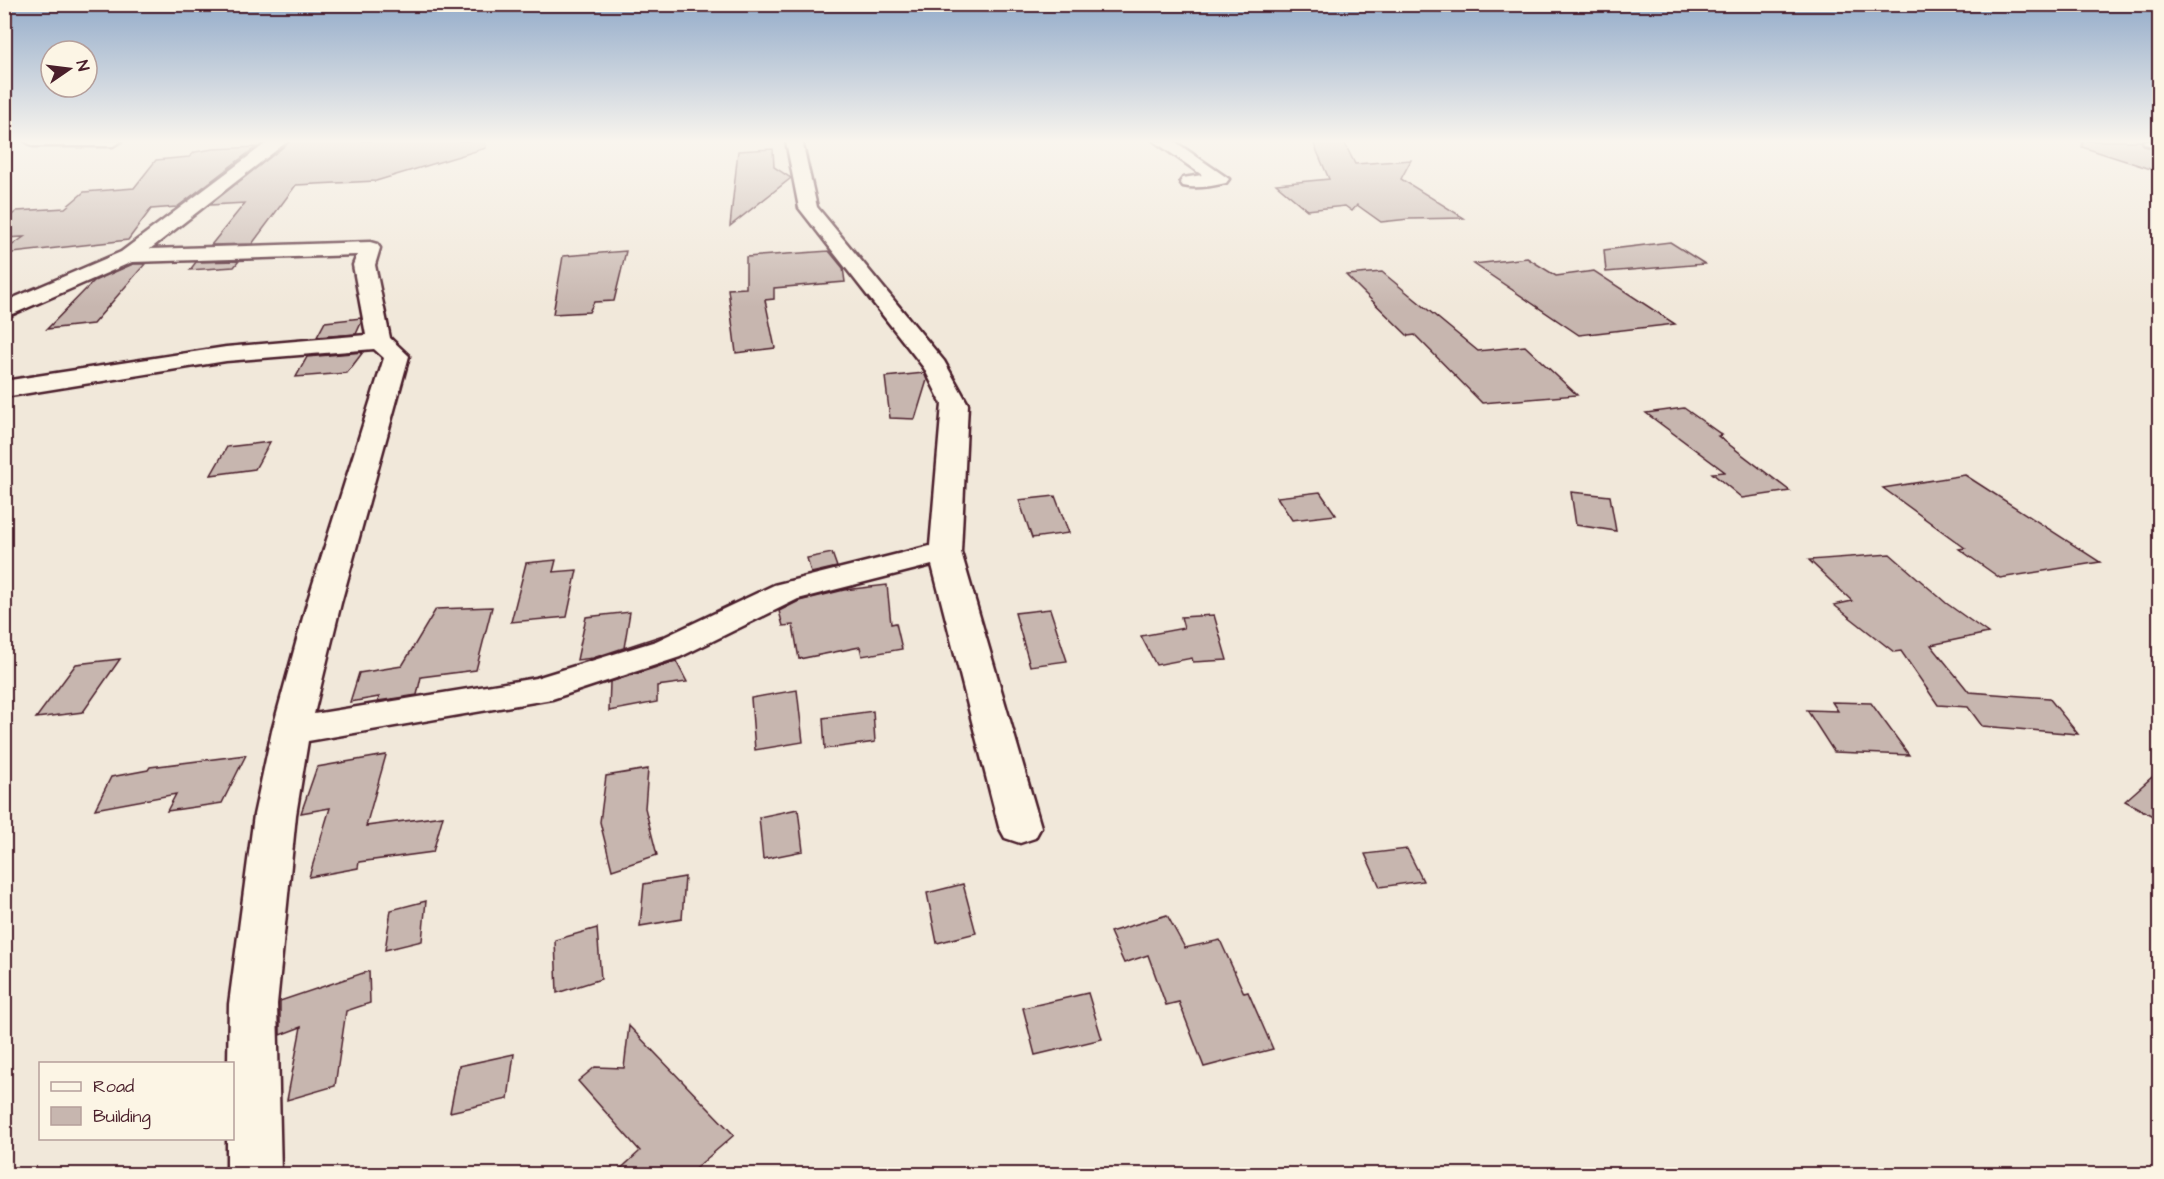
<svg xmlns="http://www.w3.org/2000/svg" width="2164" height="1179" font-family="'Architects Daughter',sans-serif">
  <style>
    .building { fill: #c7b6af; stroke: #4a1f2b; stroke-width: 1.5 }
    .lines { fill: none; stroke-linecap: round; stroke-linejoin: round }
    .minor-casing { stroke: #4a1f2b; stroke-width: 5 }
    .minor { fill: #fcf5e5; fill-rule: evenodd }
  </style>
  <rect width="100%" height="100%" fill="#f1e8da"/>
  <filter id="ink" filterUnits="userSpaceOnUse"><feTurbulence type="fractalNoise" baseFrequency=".0167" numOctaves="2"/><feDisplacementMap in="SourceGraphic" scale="12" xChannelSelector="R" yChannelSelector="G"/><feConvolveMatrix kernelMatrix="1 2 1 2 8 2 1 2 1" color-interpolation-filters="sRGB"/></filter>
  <g filter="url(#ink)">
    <!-- building -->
    <g class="building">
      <path d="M290,141H485L486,148L376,181L296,185L252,244L211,245L245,203L209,205Z"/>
      <path d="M2083,141H2141L2144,146L2160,150V172L2082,147Z"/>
      <path d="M1313,142H1344L1355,164L1411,160L1401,179L1464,218L1409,219L1381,222L1357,205L1352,211L1345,206L1307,210L1276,184L1329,179Z"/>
      <path d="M256,147L177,207L151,209L128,240L4,254V251L24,237L4,238V221L17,211L65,208L84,192L134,188L156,160L189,157L195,152L213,149Z"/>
      <path d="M773,149L774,167L791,178L730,226L738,151Z"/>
      <path d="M1670,242L1705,264L1606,272L1604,250Z"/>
      <path d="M626,251L614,301L594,302L589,312L553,314L563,256Z"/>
      <path d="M829,251L843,268L845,282L774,288V299L765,300L775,348L736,353L728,289L746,288V257Z"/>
      <path d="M1527,258L1556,276L1594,271L1675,324L1579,335L1474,264Z"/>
      <path d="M239,261L234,267L190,270L196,262Z"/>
      <path d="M133,264H145L93,324L47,329L94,281Z"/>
      <path d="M1382,272L1478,351L1525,346L1577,395L1482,403L1415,335L1408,336L1346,275Z"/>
      <path d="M361,318V323L356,334L317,337L325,322Z"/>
      <path d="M363,352L347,373L296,377L307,357Z"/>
      <path d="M924,373L927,380L915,419L890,418L885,377Z"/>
      <path d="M1684,408L1722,435L1718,436L1790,491L1742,498L1712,473L1725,472L1646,413Z"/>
      <path d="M270,442L255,469L211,475L227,447Z"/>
      <path d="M1965,475L2100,562L2000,578L1959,549L1965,548L1883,488Z"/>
      <path d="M1320,492L1336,515L1292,520L1277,497Z"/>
      <path d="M1571,492L1610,496L1616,531L1576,525Z"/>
      <path d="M1055,496L1069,533L1032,538L1019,500Z"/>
      <path d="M832,553L837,567L811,573L807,558Z"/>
      <path d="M1890,554L1946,603L1988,633L1931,645L1969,692L2049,698L2078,734L1982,726L1968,707L1938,705L1901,651L1894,652L1834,605L1852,601L1809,560Z"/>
      <path d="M556,560L553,572L577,570L567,617L511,622L526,563Z"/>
      <path d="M887,585L891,624L896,623L902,649L862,656L860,647L799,659L793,625L783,626L779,611L799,601L844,590Z"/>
      <path d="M492,607L476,670L421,677L417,695L378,701L379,697L350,702L359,673L402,666L436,609Z"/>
      <path d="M1050,609L1067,661L1030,666L1015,613Z"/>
      <path d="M630,612L624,648L663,635L593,658L577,660L586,617Z"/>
      <path d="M1214,615L1227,660L1193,662L1192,658L1156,665L1141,636L1184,628L1181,617Z"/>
      <path d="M120,659L83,712L36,718L76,664Z"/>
      <path d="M676,661L687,682L657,686V702L609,711L610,682Z"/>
      <path d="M797,690L803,742L755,750L751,698Z"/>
      <path d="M1832,702L1871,703L1909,755L1834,752L1807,710L1838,711Z"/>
      <path d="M873,711L875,742L825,749L823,718Z"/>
      <path d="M246,755L222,803L167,811L176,794L95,809L111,777L148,770L150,767Z"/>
      <path d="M386,755L366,826L443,816L433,852L359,862L358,868L309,877L330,808L301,813L317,767Z"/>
      <path d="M648,769L645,808L657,855L612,870L600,822L606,776Z"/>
      <path d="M2160,770V820L2125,801Z"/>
      <path d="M798,809L803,851L763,859L759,817Z"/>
      <path d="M1407,849L1423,881L1380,887L1365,854Z"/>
      <path d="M685,877L682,919L640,926L644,884Z"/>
      <path d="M963,884L976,933L937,943L927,893Z"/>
      <path d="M426,901L422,941L385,950L391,910Z"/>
      <path d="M1167,915L1185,948L1220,940L1244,993L1248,992L1273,1049L1204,1067L1179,1002L1166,1005L1148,955L1124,963L1110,932Z"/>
      <path d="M597,928L601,979L557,993L555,940Z"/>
      <path d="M369,971L370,1003L346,1011L335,1086L287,1100L301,1027L280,1035V1001Z"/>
      <path d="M1088,993L1102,1039L1035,1055L1023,1008Z"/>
      <path d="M629,1026L734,1135L689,1174H615L640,1151L578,1081L595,1067L624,1068Z"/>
      <path d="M514,1054L508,1099L450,1112L459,1066Z"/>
    </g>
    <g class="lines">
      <!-- minor casing -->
      <g class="minor-casing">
        <g id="minor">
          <path d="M25,141H121L113,146H33Z"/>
          <path d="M269,141H288L150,249L370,242L377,244L380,248L375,265L390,338L409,356L341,603L314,714L536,678L656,641L774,585L930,546L942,404L924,368L799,208L786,141H802L817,207L944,361L968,404L961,552L1041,827L1035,838L1020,843L1005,838L999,827L932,565L798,599L680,657L552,699L308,741L296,815L277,1004L281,1174H227V1138H232V1064H228L229,1004L254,815L272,731L307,603L384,358L374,349L226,361L4,397V381L226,347L366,335L353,265L357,255L132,262L4,318V302L121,252Z"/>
          <path d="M1154,141H1174L1229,179L1226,183C1213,186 1196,189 1183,186L1180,182L1183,178L1202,175Z"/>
          <path d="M2143,141H2160V148L2145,144Z"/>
        </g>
      </g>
      <!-- minor -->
      <use href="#minor" class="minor"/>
    </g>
  </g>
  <!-- sky -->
  <linearGradient id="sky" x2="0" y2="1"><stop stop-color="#94acca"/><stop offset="0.46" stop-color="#f9f5ee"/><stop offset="1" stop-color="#f9f5ee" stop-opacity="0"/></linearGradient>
  <rect width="2164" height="307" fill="url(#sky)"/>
  <!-- margin -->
  <rect width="2164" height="1179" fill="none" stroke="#fcf5e5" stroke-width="24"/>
  <rect x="12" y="12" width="2140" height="1155" fill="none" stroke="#4a1f2b" stroke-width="2" filter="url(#ink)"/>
  <!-- legend -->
  <rect x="39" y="1062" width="195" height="78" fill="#fcf5e5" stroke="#b59f9b" stroke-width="1.5"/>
  <rect x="51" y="1082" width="30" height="9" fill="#fcf5e5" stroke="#b59f9b" stroke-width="1.5"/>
  <text x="93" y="1092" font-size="18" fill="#4a1f2b">Road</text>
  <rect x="51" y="1107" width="30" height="18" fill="#c7b6af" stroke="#b59f9b" stroke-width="1.5"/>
  <text x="93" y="1122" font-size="18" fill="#4a1f2b">Building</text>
  <!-- north arrow -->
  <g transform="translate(69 69) rotate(76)"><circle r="28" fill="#fcf5e5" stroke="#b59f9b" stroke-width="1.5"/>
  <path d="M0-4.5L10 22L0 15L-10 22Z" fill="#4a1f2b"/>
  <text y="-9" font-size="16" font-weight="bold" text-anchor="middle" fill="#4a1f2b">N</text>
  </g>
</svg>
